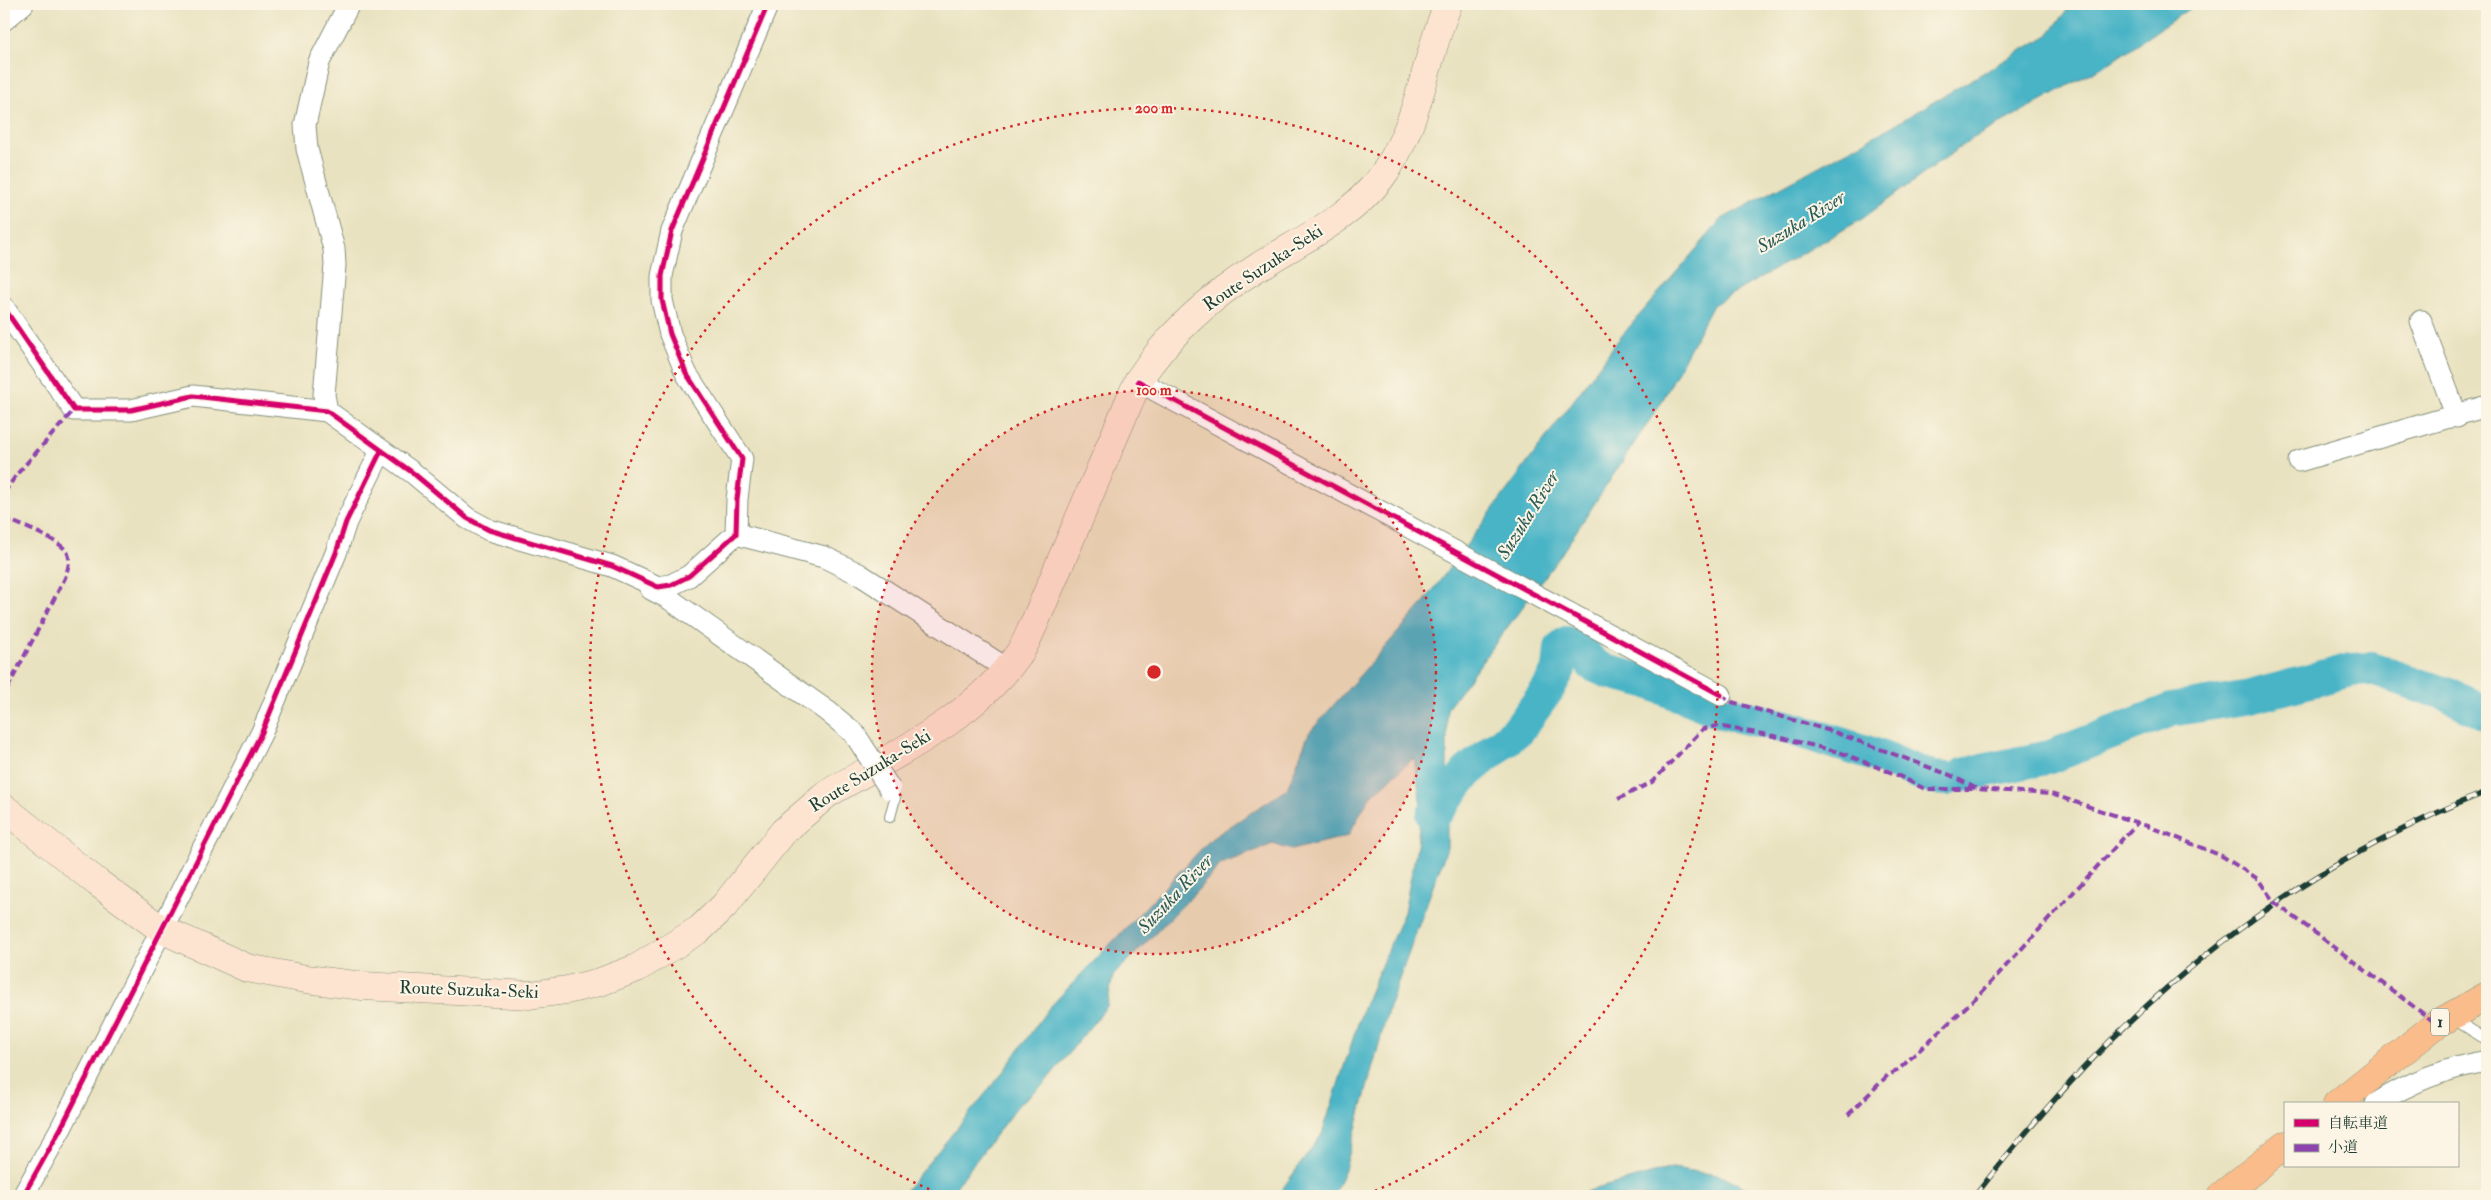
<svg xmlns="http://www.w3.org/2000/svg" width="2491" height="1200" font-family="'IM FELL Double Pica','Noto Serif JP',serif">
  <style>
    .water { fill: #49b4c6; stroke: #34787d }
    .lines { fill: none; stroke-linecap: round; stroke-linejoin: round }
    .river { stroke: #49b4c6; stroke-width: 34 }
    .lane-casing { stroke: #84907a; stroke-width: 12 }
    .street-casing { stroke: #84907a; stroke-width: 23 }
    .secondary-casing { stroke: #84907a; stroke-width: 29 }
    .highway-casing { stroke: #84907a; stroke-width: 29 }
    .lane { stroke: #fff; stroke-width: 10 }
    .street { stroke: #fff; stroke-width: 21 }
    .secondary { stroke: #fde4d1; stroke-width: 28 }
    .highway { stroke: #fabc8b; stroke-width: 28 }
    .rail-casing { stroke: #1f3d34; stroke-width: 5.5 }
    .rail { stroke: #fcf5e5; stroke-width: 4; stroke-dasharray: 11; stroke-linecap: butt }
    .street-bridge-casing { stroke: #84907a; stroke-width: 23; stroke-linecap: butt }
    .street-bridge { stroke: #fff; stroke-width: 21 }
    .quiet { stroke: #8e44ad; stroke-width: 4; stroke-dasharray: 8 4; stroke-linecap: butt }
    .cycleway-casing { stroke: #fcf5e5; stroke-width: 8 }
    .cycleway { stroke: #d6006c; stroke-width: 5 }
    .ring { fill: none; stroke: #d62828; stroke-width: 2.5; stroke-dasharray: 2.5 5 }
    .labels { text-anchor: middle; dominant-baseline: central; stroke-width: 4; stroke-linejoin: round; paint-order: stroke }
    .shield { fill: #fcf5e5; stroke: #617469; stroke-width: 1 }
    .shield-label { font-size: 16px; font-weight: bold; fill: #1f3d34 }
    .street-label { font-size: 18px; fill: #1f3d34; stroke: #fcf5e5 }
    .water-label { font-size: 19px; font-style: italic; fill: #2a5b58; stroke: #fcf5e5 }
    .centre { fill: #d62828; stroke: #fcf5e5; stroke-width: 2.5 }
    .ring-label { font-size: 15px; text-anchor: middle; font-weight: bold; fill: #d62828; stroke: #fcf5e5; stroke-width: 4; stroke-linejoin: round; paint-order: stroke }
  </style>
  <rect width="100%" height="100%" fill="#fcf5e5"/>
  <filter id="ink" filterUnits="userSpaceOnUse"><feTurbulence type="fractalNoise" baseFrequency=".02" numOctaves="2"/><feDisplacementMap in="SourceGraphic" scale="10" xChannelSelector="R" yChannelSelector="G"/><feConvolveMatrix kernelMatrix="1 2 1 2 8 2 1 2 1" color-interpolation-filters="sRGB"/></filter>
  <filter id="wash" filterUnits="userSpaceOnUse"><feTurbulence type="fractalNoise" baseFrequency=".0096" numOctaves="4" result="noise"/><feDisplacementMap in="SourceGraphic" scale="20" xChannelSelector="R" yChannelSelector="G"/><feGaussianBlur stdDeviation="1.12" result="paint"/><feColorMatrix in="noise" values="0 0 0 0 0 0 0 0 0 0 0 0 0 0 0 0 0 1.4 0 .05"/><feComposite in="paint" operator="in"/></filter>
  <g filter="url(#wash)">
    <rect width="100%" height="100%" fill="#e9e2c0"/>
    <!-- water -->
    <g class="water">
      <path d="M2072,4H2196L2111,62L1970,140L1862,219L1713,305L1661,403L1558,559L1447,709V848L1389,1007L1345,1169L1333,1196H1283V1188L1322,1134L1363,1008L1404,912L1417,846L1421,806L1414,758L1369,798L1348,836L1291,850L1273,844L1221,864L1196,892L1113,976L1107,1006L1043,1085L1019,1104L949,1196H901L1000,1076L1048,1009L1211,839L1287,789L1309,733L1422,605L1619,339L1722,219L1880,133L2048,35Z"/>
      <path d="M1672,1168L1724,1176L1761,1196H1570Z"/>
    </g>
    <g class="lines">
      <!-- river -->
      <g class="river">
        <path d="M1963,775L2050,757L2171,710L2250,697L2351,670L2372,669L2449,695L2487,715"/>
        <path d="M1433,816L1467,772L1519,729L1548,689L1559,669L1561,648L1567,643L1578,645L1593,665L1609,672L1646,681L1722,712L1790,728L1875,755L1933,778L1946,779"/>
      </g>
    </g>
  </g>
  <g filter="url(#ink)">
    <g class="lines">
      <!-- lane casing -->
      <g class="lane-casing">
        <g id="lane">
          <path d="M890,789L895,798L890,817"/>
          <path d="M2452,1018L2487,1040"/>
        </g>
      </g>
      <!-- street casing -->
      <g class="street-casing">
        <g id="street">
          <path d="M4,20L23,4"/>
          <path d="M4,308L74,410H131L193,396L327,411L413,473L467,518L489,530L612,566L658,587L671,585L689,576L736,534L737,499L742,459L686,373L670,334L662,300V276L672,231L768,4"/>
          <path d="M2421,321L2457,417"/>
          <path d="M1138,381L1721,695"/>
          <path d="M327,411L324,395L335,265L334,249L307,149L305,125L319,62L349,4"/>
          <path d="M2299,461L2487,406"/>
          <path d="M736,534L824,557L859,574L1007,669"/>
          <path d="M648,584L651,589L668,598L827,711L854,733"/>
          <path d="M2376,1104C2411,1081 2446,1068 2487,1061"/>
          <path d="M23,1196L61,1128L262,732L336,553L346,522L381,451"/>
        </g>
      </g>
      <!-- secondary casing -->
      <g class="secondary-casing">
        <path id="secondary" d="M4,808L98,883L161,929L247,968L306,979L363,986L530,995L567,990L600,982L637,968L700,929L724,906L784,831L827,794C895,754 971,720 1018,655C1025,646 1029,634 1034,624L1138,381C1169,333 1210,297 1258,267C1300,240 1348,220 1380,179C1419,128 1424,62 1448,4"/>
      </g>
      <!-- highway casing -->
      <g class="highway-casing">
        <g id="highway">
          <path d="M2337,1104L2437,1024L2487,996"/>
          <path d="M2221,1196L2285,1145"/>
        </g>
      </g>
      <!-- lane -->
      <use href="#lane" class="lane"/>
      <!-- street -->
      <use href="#street" class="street"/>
      <!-- secondary -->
      <use href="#secondary" class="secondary"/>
      <!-- highway -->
      <use href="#highway" class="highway"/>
      <!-- rail casing -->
      <g class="rail-casing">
        <path id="rail" d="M1975,1196C2083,1055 2204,938 2361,851C2402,829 2443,808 2487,792"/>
      </g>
      <!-- rail -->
      <use href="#rail" class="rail"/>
      <!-- street-bridge casing -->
      <g class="street-bridge-casing">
        <path id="street-bridge" d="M854,733L890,789"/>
      </g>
      <!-- street-bridge -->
      <use href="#street-bridge" class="street-bridge"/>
      <!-- quiet -->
      <g class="quiet">
        <path d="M4,493L17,474L74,410"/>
        <path d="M4,518C18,524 64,541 68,554C71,561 67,571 65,578L4,695"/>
        <path d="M1721,695L1732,702L1834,732L1950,775L1977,789L2051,794L2150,827L2222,856L2258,879L2274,902L2437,1024"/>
        <path d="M1618,799L1652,782L1703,729L1717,726L1774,736L1839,752L1895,774L1925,789H1977"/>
        <path d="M1848,1115L1888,1075L1897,1071L1982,992L2138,822"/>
      </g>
      <!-- cycleway casing -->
      <g class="cycleway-casing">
        <g id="cycleway">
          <path d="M4,308L74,410H131L193,396L327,411L413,473L467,518L489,530L612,566L658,587L671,585L689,576L736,534L737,499L742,459L686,373L670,334L662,300V276L672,231L768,4"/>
          <path d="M1138,381L1721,695"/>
          <path d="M23,1196L61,1128L262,732L336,553L346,522L381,451"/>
        </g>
      </g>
      <!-- cycleway -->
      <use href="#cycleway" class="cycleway"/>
    </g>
  </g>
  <!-- distance rings -->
  <circle cx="1154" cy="672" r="282" fill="#d62828" fill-opacity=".12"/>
  <g class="ring">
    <circle cx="1154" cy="672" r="282"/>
    <path d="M943 1195A564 564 0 1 1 1365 1195"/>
  </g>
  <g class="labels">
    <!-- shield labels -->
    <rect class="shield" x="2431" y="1008.5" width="18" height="27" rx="4"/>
    <g class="shield-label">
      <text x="2440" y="1022">1</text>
    </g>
    <!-- street labels -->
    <g class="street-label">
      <text transform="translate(1263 268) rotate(-34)">Route Suzuka-Seki</text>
      <text transform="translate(870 771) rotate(-32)">Route Suzuka-Seki</text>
      <text transform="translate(469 990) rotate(2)">Route Suzuka-Seki</text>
    </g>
    <!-- water labels -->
    <g class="water-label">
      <text transform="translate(1801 222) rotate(-32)">Suzuka River</text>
      <text transform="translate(1528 515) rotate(-58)">Suzuka River</text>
      <text transform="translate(1175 894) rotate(-47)">Suzuka River</text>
    </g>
  </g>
  <circle cx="1154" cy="672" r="8" class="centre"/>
  <g class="ring-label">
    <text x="1154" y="113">200 m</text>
    <text x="1154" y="395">100 m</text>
  </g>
  <!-- margin -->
  <rect width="2491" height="1200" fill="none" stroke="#fcf5e5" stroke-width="20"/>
  <!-- legend -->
  <rect x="2284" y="1102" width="175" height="65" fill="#fcf5e5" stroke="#a4ab9e"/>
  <rect x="2294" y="1119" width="25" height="8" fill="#d6006c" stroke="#a4ab9e"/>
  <text x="2328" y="1128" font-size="15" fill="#1f3d34">自転車道</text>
  <rect x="2294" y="1144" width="25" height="8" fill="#8e44ad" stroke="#a4ab9e"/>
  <text x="2328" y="1152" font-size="15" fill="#1f3d34">小道</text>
</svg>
